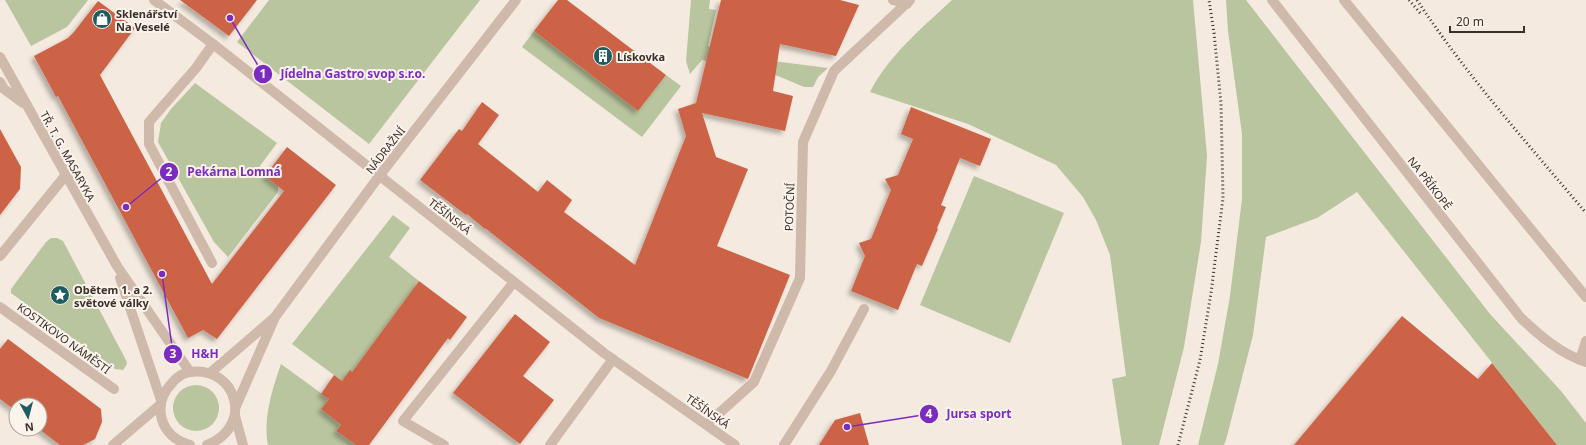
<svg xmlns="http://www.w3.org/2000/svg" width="1586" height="445" font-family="'Noto Sans',sans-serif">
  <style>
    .green { fill: #b9c59e }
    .building { fill: #cc6346; filter: url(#shadow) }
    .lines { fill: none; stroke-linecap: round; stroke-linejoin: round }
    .minor { stroke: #ceb9aa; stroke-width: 10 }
    .rail { stroke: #3b2f2a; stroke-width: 3; stroke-dasharray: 1 3; stroke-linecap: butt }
    .labels { text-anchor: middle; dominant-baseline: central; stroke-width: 4; stroke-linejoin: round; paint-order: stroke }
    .poi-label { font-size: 11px; font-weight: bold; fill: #3b2f2a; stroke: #fbf4ec; text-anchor: start }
    .street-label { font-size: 11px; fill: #3b2f2a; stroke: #fbf4ec }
    .leader { fill: none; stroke: #7b2cbf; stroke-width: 1.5 }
    .callout-dot { fill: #7b2cbf; stroke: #fbf4ec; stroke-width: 1.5 }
    .mark-label { font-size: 12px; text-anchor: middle; font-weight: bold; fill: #fff }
    .callout-label { font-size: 12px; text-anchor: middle; font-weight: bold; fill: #7b2cbf; stroke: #fbf4ec; stroke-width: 4; stroke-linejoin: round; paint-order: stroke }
  </style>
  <defs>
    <filter id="shadow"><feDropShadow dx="-3.5" dy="3.5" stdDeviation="2" flood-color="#0004"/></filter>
  </defs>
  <rect width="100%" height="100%" fill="#f4eadf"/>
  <!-- green -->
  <g class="green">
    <path d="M5,0H88L67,27L31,46Z"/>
    <path d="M269,0H480L369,144L237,42Z"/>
    <path d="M691,0H710L709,9L716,10L708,46L773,61L828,68L818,77L813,87H804L778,76L743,67L742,70L702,60L690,74L686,61Z"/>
    <path d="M952,0H1193L1207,156L1201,242L1184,347L1159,445H1122L1112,379L1126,376L1110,255L1096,220L1083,197L1056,165L968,124L870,92C888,56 923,27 952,0Z"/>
    <path d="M1226,0H1246L1490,314L1561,391L1586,423V445H1557L1357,192L1317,218L1266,237L1253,335L1226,440L1224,445H1198L1218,364L1230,296L1242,199V134L1228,31Z"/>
    <path d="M534,31L638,111L666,75L681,86L642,137L522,47Z"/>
    <path d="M195,83L277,143L257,170L278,186V192L228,257L214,242L158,142L161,123L171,109Z"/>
    <path d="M974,176L1064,213L1010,343L920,305Z"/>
    <path d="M393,215L410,228L389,257L419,281L352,372L350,371L342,381L292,344Z"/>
    <path d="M51,238H57L63,241L126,360L127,364L123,370L115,369L11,293V289L46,242Z"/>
    <path d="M281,364L329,399L321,409L341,425L336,431L356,445H268C263,418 272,390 281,364Z"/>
    <circle cx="196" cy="408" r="23"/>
  </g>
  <!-- building -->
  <g class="building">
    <path d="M180,0H257L229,36Z"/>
    <path d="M558,0H567L666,75L638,111L534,31Z"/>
    <path d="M721,0H840L859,5L836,56L780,44L773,91L793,96L785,131L702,113L716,157L748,169L717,246L790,275L748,379L599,318L485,228V229L467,214L466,215L420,180L459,129L462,131L482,102L499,115L478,144L538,192L547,180L572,200L564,212L635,265L686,136L678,109L696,103Z"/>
    <path d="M98,1L135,28L100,75L212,284L284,191L265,176L287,147L336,185L217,339L203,330L188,338L58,96L56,97L34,56L68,38L74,32Z"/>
    <path d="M911,107L991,139L980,166L960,158L941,205L946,207L937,228L938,229L922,266L917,264L898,310L851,291L865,256L859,243L871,239L891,190L885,179L898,175L913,139L901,134Z"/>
    <path d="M0,129L21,167L20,189L0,215Z"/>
    <path d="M419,281L467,317L450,340L448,338L369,445H356L336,431L341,425L321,409L329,399L321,394L334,375L342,381L350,370L352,372Z"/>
    <path d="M515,314L550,342L523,376L554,400L520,444L453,393Z"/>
    <path d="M1402,316L1478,379L1492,363L1557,445H1294Z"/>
    <path d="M8,339L101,409L102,422L95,439L83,445H60L39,429L40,405H16V411L0,399V349Z"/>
    <path d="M860,413L869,445H819L835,420Z"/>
  </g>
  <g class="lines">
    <!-- minor -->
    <g class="minor">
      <path d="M154,0L213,44L604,353L735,445"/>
      <path d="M893,0L907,4"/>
      <path d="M1272,0L1521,318C1540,336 1561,354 1586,362"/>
      <path d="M1344,0L1586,297"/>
      <path d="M0,57L117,266L190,372"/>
      <path d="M0,82L4,89L23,103"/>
      <path d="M0,256L65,176"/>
      <path d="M212,263L149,144V122L196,68L213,44"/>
      <path d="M120,278L161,400"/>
      <path d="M0,307L114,389"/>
      <path d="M1580,360L1586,341"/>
      <path d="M210,373L274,318"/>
      <path d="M236,406L275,317L380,175L516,0"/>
      <path d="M235,416L243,445"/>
      <path d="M707,424L754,382L800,278L803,142L834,71L910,0"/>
      <path d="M113,445L161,404"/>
      <path d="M190,445C160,437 151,405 172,383C177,377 182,373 190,372C238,366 254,427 207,445"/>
      <path d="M444,445L403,421L514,282"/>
      <path d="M550,445L613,359"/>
      <path d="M784,445L831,371L864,309"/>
    </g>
    <!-- rail -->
    <g class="rail">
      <path d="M1409,0L1421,14"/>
      <path d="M1417,0C1467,76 1528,144 1586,213"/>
      <path d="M1178,445L1200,360L1211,293L1223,198L1221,103L1214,33L1209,0"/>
    </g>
  </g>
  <!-- icons -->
  <defs>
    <g id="shop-disc" transform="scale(1)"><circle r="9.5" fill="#1d5c5f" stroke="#fbf4ec"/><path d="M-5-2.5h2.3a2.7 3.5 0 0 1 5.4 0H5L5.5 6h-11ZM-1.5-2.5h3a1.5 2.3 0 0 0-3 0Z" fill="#fff"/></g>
    <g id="building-disc" transform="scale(1)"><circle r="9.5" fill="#1d5c5f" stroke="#fbf4ec"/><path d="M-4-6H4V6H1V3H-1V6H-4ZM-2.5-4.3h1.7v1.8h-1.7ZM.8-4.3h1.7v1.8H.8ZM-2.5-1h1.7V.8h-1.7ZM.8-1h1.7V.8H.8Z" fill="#fff"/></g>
    <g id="sight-disc" transform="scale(1)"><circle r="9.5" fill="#1d5c5f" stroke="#fbf4ec"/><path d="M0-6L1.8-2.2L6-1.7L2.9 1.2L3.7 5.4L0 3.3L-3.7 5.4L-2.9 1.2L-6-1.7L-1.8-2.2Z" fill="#fff"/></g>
  </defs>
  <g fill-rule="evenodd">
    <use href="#shop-disc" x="102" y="19"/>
    <use href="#building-disc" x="603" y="56"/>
    <use href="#sight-disc" x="60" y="295"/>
  </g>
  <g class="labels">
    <!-- poi labels -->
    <g class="poi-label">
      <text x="116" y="13">Sklenářství<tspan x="116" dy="13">Na Veselé</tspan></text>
      <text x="617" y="56">Lískovka</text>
      <text x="74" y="289">Obětem 1. a 2.<tspan x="74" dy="13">světové války</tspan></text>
    </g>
    <!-- street labels -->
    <g class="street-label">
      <text transform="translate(385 150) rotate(-52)">NÁDRAŽNÍ</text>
      <text transform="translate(68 156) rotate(61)">TŘ. T. G. MASARYKA</text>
      <text transform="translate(1430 183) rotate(52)">NA PŘÍKOPĚ</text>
      <text transform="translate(789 207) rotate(-88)">POTOČNÍ</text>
      <text transform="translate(450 216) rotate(38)">TĚŠÍNSKÁ</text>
      <text transform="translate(64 338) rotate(36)">KOSTIKOVO NÁMĚSTÍ</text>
      <text transform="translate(708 411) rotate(35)">TĚŠÍNSKÁ</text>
    </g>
  </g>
  <!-- callouts -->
  <path class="leader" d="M230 18L263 74M126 207L169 172M162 274L173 354M847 427L929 414"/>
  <g class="callout-dot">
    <circle cx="230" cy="18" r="4"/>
    <circle cx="126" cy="207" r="4"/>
    <circle cx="162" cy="274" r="4"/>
    <circle cx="847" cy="427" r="4"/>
    <circle cx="263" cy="74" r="10"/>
    <circle cx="169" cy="172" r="10"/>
    <circle cx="173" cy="354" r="10"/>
    <circle cx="929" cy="414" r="10"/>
  </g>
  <g class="mark-label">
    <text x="263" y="78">1</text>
    <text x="169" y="176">2</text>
    <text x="173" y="358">3</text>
    <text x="929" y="418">4</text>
  </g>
  <g class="callout-label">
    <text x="353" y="78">Jídelna Gastro svop s.r.o.</text>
    <text x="234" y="176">Pekárna Lomná</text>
    <text x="205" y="358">H&amp;H</text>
    <text x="979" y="418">Jursa sport</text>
  </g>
  <!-- north arrow -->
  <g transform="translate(28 417) rotate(173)"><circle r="19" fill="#fbf4ec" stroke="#aea59e"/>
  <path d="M0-3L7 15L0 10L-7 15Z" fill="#1d5c5f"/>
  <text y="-6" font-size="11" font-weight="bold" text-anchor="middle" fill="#3b2f2a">N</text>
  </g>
  <!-- scale -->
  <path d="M1450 26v6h74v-6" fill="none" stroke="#3b2f2a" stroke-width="2"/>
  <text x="1456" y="26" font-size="12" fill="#3b2f2a" stroke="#fbf4ec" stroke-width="3" paint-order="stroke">20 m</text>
</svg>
